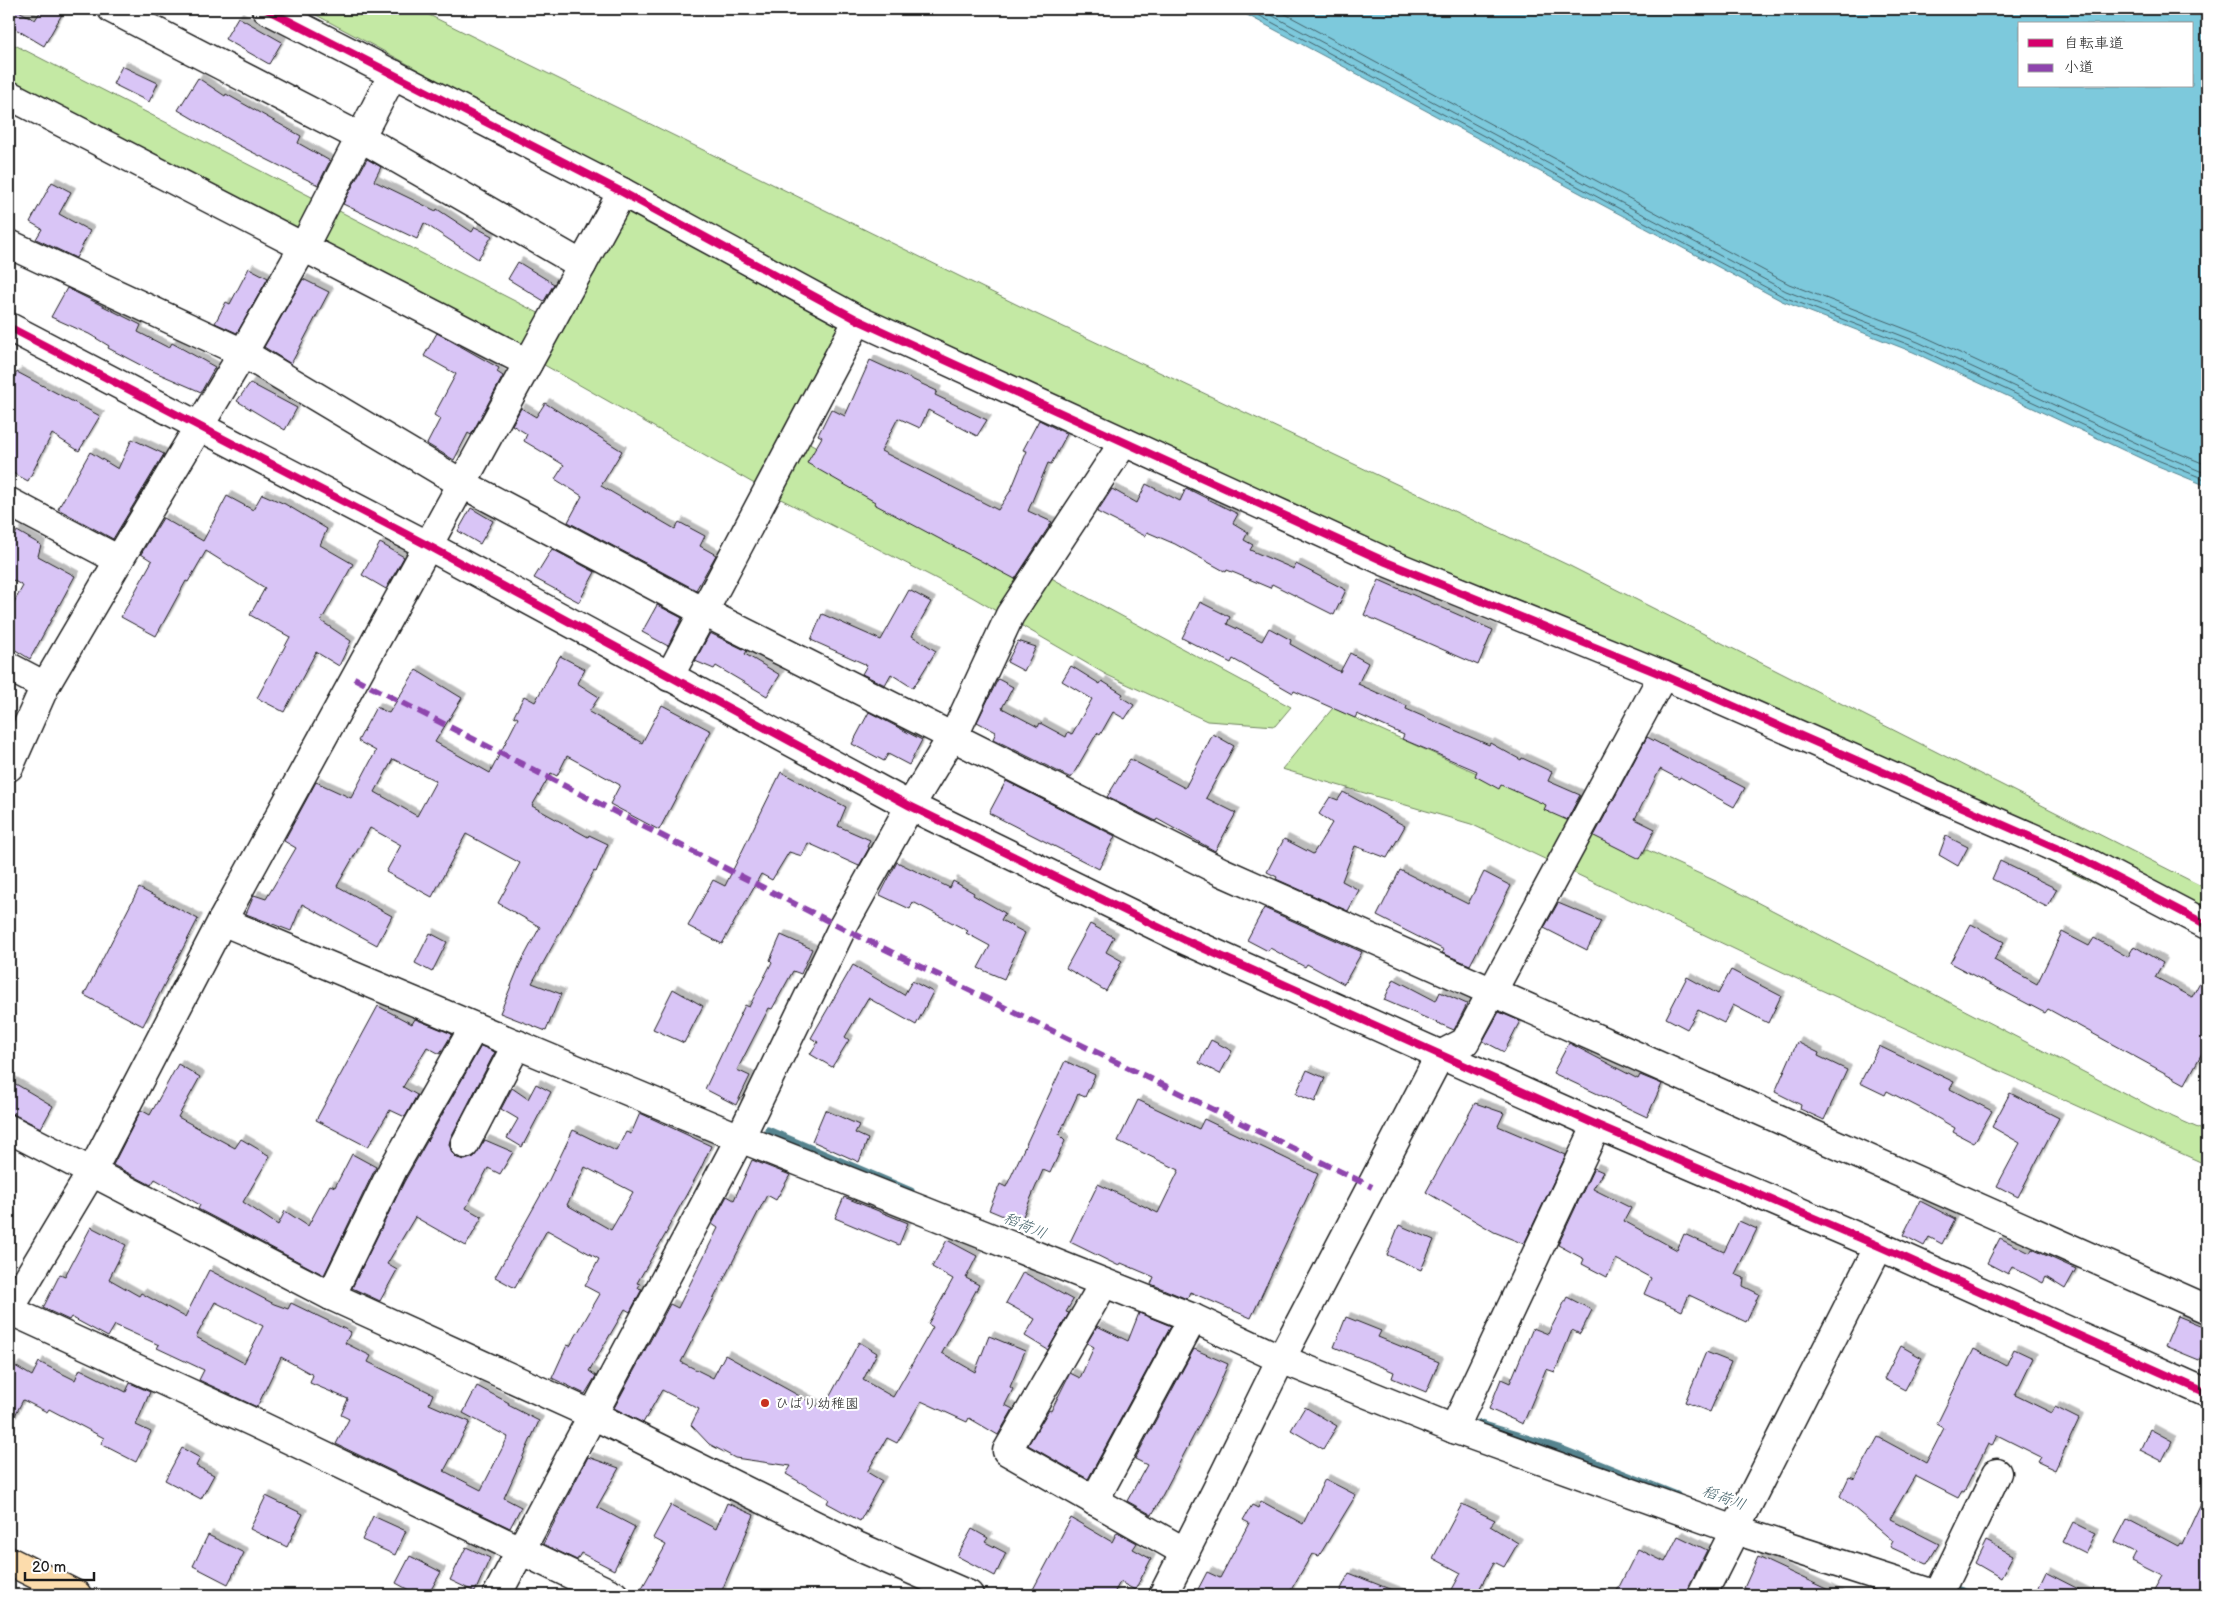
<svg xmlns="http://www.w3.org/2000/svg" width="2216" height="1604" font-family="'Balsamiq Sans','Klee One',sans-serif">
  <style>
    .green { fill: #c4e9a4; stroke: #708260 }
    .water { fill: #7dc9dc; stroke: #56848f; fill-rule: evenodd }
    .lines { fill: none; stroke-linecap: round; stroke-linejoin: round }
    .shore { stroke: #436169; stroke-width: 1 }
    .stream { stroke: #56848f; stroke-width: 7 }
    .building { fill: #d9c5f6; stroke: #1c1c1c; fill-rule: evenodd; filter: url(#shadow) }
    .minor-casing { stroke: #1c1c1c; stroke-width: 31 }
    .major-casing { stroke: #1c1c1c; stroke-width: 31 }
    .minor { stroke: #fff; stroke-width: 28 }
    .major { stroke: #fcdcac; stroke-width: 28 }
    .quiet { stroke: #8e44ad; stroke-width: 6; stroke-dasharray: 12 6; stroke-linecap: butt }
    .cycleway-casing { stroke: #fff; stroke-width: 11 }
    .cycleway { stroke: #d6006c; stroke-width: 8 }
    .poi-dot { fill: #c8321e; stroke: #fff; stroke-width: 2 }
    .labels { text-anchor: middle; dominant-baseline: central; stroke-width: 4.5; stroke-linejoin: round; paint-order: stroke }
    .poi-label { font-size: 14px; fill: #1c1c1c; stroke: #fff; text-anchor: start }
    .water-label { font-size: 15px; font-style: italic; fill: #436169; stroke: #fff }
  </style>
  <defs>
    <filter id="shadow"><feDropShadow dx="4.5" dy="-4.5" stdDeviation="0" flood-color="#0004"/></filter>
  </defs>
  <rect width="100%" height="100%" fill="#fff"/>
  <filter id="ink" filterUnits="userSpaceOnUse"><feTurbulence type="fractalNoise" baseFrequency=".02" numOctaves="2"/><feDisplacementMap in="SourceGraphic" scale="10" xChannelSelector="R" yChannelSelector="G"/><feConvolveMatrix kernelMatrix="1 2 1 2 8 2 1 2 1" color-interpolation-filters="sRGB"/></filter>
  <g filter="url(#ink)">
    <!-- green -->
    <g class="green">
      <path d="M305,9H417L1034,313L1568,565L2207,889V938L1663,675L858,320L404,62Z"/>
      <path d="M9,42L552,320L528,363L9,94Z"/>
      <path d="M629,208L842,326L760,487L539,362Z"/>
      <path d="M797,436L1064,585L1291,707L1275,726L1207,721L1107,675L972,597L767,492Z"/>
      <path d="M1333,708L1720,883L2155,1109L2207,1132V1165L1810,985L1471,824L1282,769Z"/>
    </g>
    <!-- water -->
    <path class="water" d="M1236,9H2207V486L2153,464L1913,352L1782,301ZM2020,24H2192V86H2020Z"/>
    <g class="lines">
      <!-- shore -->
      <g class="shore">
        <path d="M1247,9L1784,297L1915,347L2155,459L2207,480"/>
        <path d="M1260,9L1786,291L1918,342L2158,453L2207,474"/>
        <path d="M1276,9L1789,284L1921,335L2161,446L2207,465"/>
      </g>
      <!-- stream -->
      <g class="stream">
        <path d="M768,1130L911,1191"/>
        <path d="M1478,1423L1559,1448L1677,1495"/>
        <path d="M1948,1586L1973,1595"/>
      </g>
    </g>
    <!-- building -->
    <g class="building">
      <path d="M9,9H15L35,20L42,9H65L44,46L9,25Z"/>
      <path d="M238,17L282,42L269,64L225,39Z"/>
      <path d="M122,66L158,83L149,102L113,84Z"/>
      <path d="M198,78L225,96L226,94L301,136L298,143L330,161L318,185L238,145L178,110Z"/>
      <path d="M367,159L381,167L374,181L436,211L437,209L472,232L475,227L492,236L478,259L424,223L417,239L343,204Z"/>
      <path d="M52,182L71,192L59,214L90,231L76,258L36,239L42,229L30,222Z"/>
      <path d="M518,262L554,284L544,301L508,279Z"/>
      <path d="M249,268L268,278L237,333L215,323L226,302L230,304Z"/>
      <path d="M303,279L329,292L291,364L264,347Z"/>
      <path d="M67,288L141,325L138,332L169,348L172,343L215,367L201,392L148,369L108,348L109,346L89,334L51,317Z"/>
      <path d="M437,333L499,368L497,372L503,376L471,435L468,433L454,460L427,444L440,419L434,415L456,374L424,356Z"/>
      <path d="M870,360L937,391L935,395L987,420L977,436L928,410L920,428L898,418L881,451L998,510L1011,490L1027,451L1023,450L1039,420L1067,434L1051,464L1048,463L1028,511L1052,522L1015,579L874,504L875,502L807,463L822,437L818,435L831,409L845,416Z"/>
      <path d="M17,372L100,416L79,451L52,434L28,481L9,471V388Z"/>
      <path d="M250,383L297,408L285,430L237,401Z"/>
      <path d="M545,403L622,451L601,486L675,529L679,522L705,536L700,546L716,555L696,590L568,522L582,496L555,479L564,465L524,441L527,434L512,425L521,408L536,417Z"/>
      <path d="M132,439L164,454L113,539L58,509L90,452L118,469Z"/>
      <path d="M1146,484L1180,501L1186,488L1238,514L1233,523L1248,532L1244,540L1253,545L1250,550L1294,569L1296,564L1346,590L1334,615L1272,584L1270,588L1237,574L1227,570L1226,572L1175,544L1147,532L1145,536L1097,512L1112,489L1137,503Z"/>
      <path d="M262,494L285,504L327,529L320,545L353,564L321,621L351,641L339,666L316,652L284,712L257,698L290,637L250,615L265,588L206,551L188,582L186,581L156,636L121,617L152,561L141,554L163,518L203,541L227,496L253,510Z"/>
      <path d="M471,508L493,521L480,544L458,531Z"/>
      <path d="M17,531L41,545L38,556L75,576L30,659L9,646V611L23,586L9,578V547Z"/>
      <path d="M380,543L404,557L386,589L362,575Z"/>
      <path d="M552,549L595,572L579,602L534,578Z"/>
      <path d="M1379,580L1493,630L1478,665L1364,615Z"/>
      <path d="M909,590L931,602L912,636L936,651L913,688L891,674L885,685L862,674L867,665L811,640L822,614L881,640Z"/>
      <path d="M1200,602L1230,617L1227,624L1262,641L1269,628L1291,640L1290,644L1340,672L1350,653L1368,663L1358,684L1407,706L1406,709L1489,745L1490,743L1521,760L1522,758L1552,772L1548,781L1580,795L1567,820L1544,810L1546,805L1501,785L1499,789L1475,776L1477,771L1402,739L1404,735L1357,714L1355,718L1294,691L1293,693L1233,659L1231,663L1182,638Z"/>
      <path d="M657,605L682,618L668,646L642,632Z"/>
      <path d="M710,633L747,651L745,654L780,675L767,696L716,666L714,669L695,661Z"/>
      <path d="M1018,641L1036,647L1024,671L1007,662Z"/>
      <path d="M560,656L585,669L577,683L599,697L589,712L642,743L662,705L711,731L659,830L610,804L620,785L567,756L557,776L551,773L532,806L588,837L589,835L608,844L596,872L594,871L532,983L561,994L546,1031L500,1013L520,964L540,927L498,903L520,863L466,834L432,897L386,872L401,845L370,828L337,886L392,916L377,945L302,904L291,931L246,914L254,895L266,899L296,848L284,841L316,782L351,798L376,751L358,741L376,707L389,713L416,670L462,698L435,742L490,773L518,718L514,716L524,696L535,702ZM393,759L436,781L417,816L375,792Z"/>
      <path d="M1071,666L1100,684L1102,681L1123,694L1121,697L1134,705L1125,719L1113,712L1100,735L1097,733L1071,778L993,739L996,732L977,722L998,679L1013,687L1002,708L1038,727L1040,723L1066,737L1068,732L1072,734L1092,699L1062,681Z"/>
      <path d="M869,712L922,740L909,765L888,754L884,761L852,744Z"/>
      <path d="M1213,734L1234,746L1206,798L1236,813L1215,851L1157,819L1156,821L1107,797L1130,759L1185,788Z"/>
      <path d="M1647,737L1745,788L1734,807L1680,777L1679,779L1660,769L1635,819L1655,829L1640,859L1594,836Z"/>
      <path d="M781,772L846,807L838,826L870,840L867,847L869,848L859,866L808,843L802,856L789,852L772,880L761,874L722,944L688,926L713,880L725,886Z"/>
      <path d="M1006,781L1115,836L1099,869L989,813Z"/>
      <path d="M1343,792L1405,826L1387,858L1355,846L1342,881L1359,890L1348,911L1276,879L1277,877L1267,872L1284,839L1313,854L1332,823L1319,814L1330,797L1338,800Z"/>
      <path d="M1946,836L1968,847L1958,866L1939,855Z"/>
      <path d="M2000,861L2057,889L2047,907L1992,879Z"/>
      <path d="M897,862L950,888L953,881L974,893L973,895L1005,913L1001,920L1025,933L1004,979L978,968L990,946L966,933L968,931L913,902L910,909L880,895Z"/>
      <path d="M1400,870L1468,904L1484,872L1511,886L1470,965L1442,953L1444,950L1377,916Z"/>
      <path d="M139,888L198,919L143,1026L84,995Z"/>
      <path d="M1558,903L1601,921L1587,950L1544,928Z"/>
      <path d="M1264,908L1362,952L1344,984L1307,964L1305,967L1270,948L1268,951L1247,940Z"/>
      <path d="M1090,924L1114,937L1106,952L1122,961L1106,991L1066,968Z"/>
      <path d="M1971,924L2004,942L1994,960L2037,984L2062,932L2089,946L2094,938L2128,957L2134,946L2163,963L2155,977L2192,997L2207,969V1044L2185,1084L2048,1009L2045,1013L1950,963Z"/>
      <path d="M430,933L447,942L432,972L415,963Z"/>
      <path d="M781,935L812,949L801,974L793,971L772,1009L769,1008L737,1070L750,1076L736,1105L705,1089L745,1005L749,1007L772,962L770,960Z"/>
      <path d="M853,965L904,995L912,981L933,992L916,1025L868,998L845,1037L849,1040L832,1067L810,1054L818,1042L811,1038Z"/>
      <path d="M1731,970L1781,996L1768,1023L1733,1005L1724,1023L1698,1010L1687,1029L1666,1018L1687,977L1718,994Z"/>
      <path d="M1394,979L1436,1001L1440,992L1467,1004L1454,1030L1384,1000Z"/>
      <path d="M673,989L703,1006L684,1043L653,1029Z"/>
      <path d="M378,1006L412,1024L415,1019L452,1034L440,1054L427,1047L403,1087L417,1095L405,1117L390,1110L368,1147L316,1120Z"/>
      <path d="M1499,1012L1520,1021L1504,1052L1483,1041Z"/>
      <path d="M1211,1040L1232,1051L1220,1074L1199,1063Z"/>
      <path d="M1797,1042L1819,1053L1818,1056L1847,1070L1824,1120L1800,1109L1801,1105L1775,1092Z"/>
      <path d="M1569,1043L1638,1079L1640,1075L1662,1084L1647,1117L1553,1073Z"/>
      <path d="M481,1046L495,1052L451,1137L449,1144L452,1153L457,1158L465,1160L474,1157L485,1140L513,1152L500,1174L488,1168L466,1208L482,1217L466,1246L415,1217L387,1264L397,1270L380,1301L352,1288L404,1182Z"/>
      <path d="M1879,1046L1954,1082L1950,1089L1992,1111L1974,1143L1953,1132L1955,1128L1920,1108L1887,1091L1885,1095L1860,1083Z"/>
      <path d="M1065,1061L1095,1075L1085,1097L1078,1094L1059,1135L1065,1141L1050,1173L1043,1170L1020,1223L989,1210L1000,1184L1006,1187Z"/>
      <path d="M178,1064L200,1077L178,1117L235,1148L241,1139L270,1156L243,1202L278,1225L285,1211L308,1226L330,1185L335,1187L352,1154L376,1167L324,1275L198,1209L200,1205L155,1179L151,1185L113,1165L141,1110L150,1115Z"/>
      <path d="M1307,1070L1325,1078L1315,1102L1296,1094Z"/>
      <path d="M9,1080L53,1106L41,1128L9,1112Z"/>
      <path d="M536,1084L551,1092L522,1147L507,1138L518,1119L501,1109L512,1088L528,1099Z"/>
      <path d="M2010,1093L2059,1118L2018,1197L1997,1186L2020,1143L1992,1127Z"/>
      <path d="M1138,1100L1199,1129L1204,1119L1318,1174L1251,1318L1190,1292L1187,1299L1151,1284L1154,1277L1121,1263L1119,1266L1070,1242L1098,1184L1158,1213L1179,1170L1118,1141Z"/>
      <path d="M1475,1103L1504,1113L1498,1126L1566,1155L1524,1244L1494,1232L1426,1192Z"/>
      <path d="M825,1110L859,1125L855,1133L868,1139L859,1162L812,1141Z"/>
      <path d="M640,1113L711,1146L701,1168L667,1230H668L637,1283L640,1284L638,1288L642,1289L630,1312L625,1309L589,1371L596,1376L585,1394L552,1378L567,1345L570,1346L600,1294L585,1286L599,1259L547,1230L515,1288L495,1277L548,1182L573,1130L616,1151L626,1132L631,1134ZM585,1167L633,1192L611,1230L567,1205Z"/>
      <path d="M752,1160L790,1175L776,1200L767,1195L681,1362L713,1378L725,1355L823,1409L859,1342L877,1353L863,1380L893,1397L933,1327L928,1324L953,1279L932,1267L947,1240L977,1256L966,1278L979,1285L942,1353L975,1372L989,1336L1025,1351L1010,1387L1013,1389L1005,1405L1013,1409L998,1435L969,1418L967,1422L921,1401L897,1443L887,1438L867,1472L882,1481L860,1521L827,1503L829,1499L786,1474L791,1466L735,1458L709,1444L691,1425L699,1409L662,1390L643,1423L614,1408L670,1304L678,1308L718,1228L712,1224L727,1196L734,1200Z"/>
      <path d="M1594,1168L1603,1172L1593,1189L1631,1208L1624,1221L1677,1250L1684,1234L1724,1252L1739,1221L1757,1229L1735,1274L1744,1278L1743,1286L1759,1294L1746,1322L1689,1295L1682,1311L1644,1294L1651,1278L1616,1259L1607,1277L1582,1264L1584,1259L1558,1245Z"/>
      <path d="M844,1197L908,1223L899,1245L835,1218Z"/>
      <path d="M1920,1201L1955,1219L1942,1244L1929,1237L1924,1246L1903,1235Z"/>
      <path d="M1399,1225L1434,1240L1421,1270L1387,1255Z"/>
      <path d="M91,1227L126,1245L109,1279L139,1296L141,1293L185,1317L209,1270L274,1304L288,1309L291,1303L351,1332L345,1343L371,1356L368,1362L433,1394L429,1404L470,1422L444,1471L481,1490L508,1437L463,1413L477,1386L509,1403L508,1405L539,1421L504,1498L521,1507L510,1528L336,1444L349,1419L341,1415L348,1399L310,1383L313,1375L281,1357L257,1407L199,1380L204,1370L157,1348L159,1345L115,1325L108,1337L71,1317L69,1320L43,1308L60,1274L65,1276ZM215,1302L263,1326L244,1363L196,1337Z"/>
      <path d="M2000,1238L2030,1253L2032,1249L2076,1269L2065,1289L2046,1277L2043,1283L2012,1267L2008,1274L1987,1263Z"/>
      <path d="M1023,1272L1073,1300L1066,1312L1069,1313L1048,1350L1025,1336L1035,1319L1006,1303Z"/>
      <path d="M1567,1297L1592,1310L1580,1334L1572,1330L1555,1372L1546,1369L1523,1424L1489,1409L1501,1379L1510,1383L1533,1328L1548,1334Z"/>
      <path d="M1139,1313L1171,1326L1088,1479L1028,1445L1049,1410L1051,1411L1070,1373L1080,1378L1094,1347L1087,1343L1097,1326L1128,1341Z"/>
      <path d="M2178,1316L2207,1328V1341L2199,1360L2165,1346Z"/>
      <path d="M1346,1317L1381,1331L1378,1337L1439,1362L1426,1392L1392,1378L1394,1372L1334,1347Z"/>
      <path d="M1901,1346L1922,1358L1905,1390L1884,1379Z"/>
      <path d="M1194,1349L1228,1364L1214,1397L1152,1515L1127,1501L1147,1465L1135,1459Z"/>
      <path d="M1974,1349L2006,1366L2014,1349L2033,1358L2015,1395L2052,1413L2055,1407L2079,1419L2055,1470L2038,1462L2041,1457L1997,1435L1992,1446L1988,1444L1964,1492L1962,1491L1958,1498L1915,1476L1890,1519L1939,1544L1927,1564L1890,1547L1893,1541L1840,1496L1849,1477L1855,1479L1878,1437L1926,1463L1944,1428L1937,1424Z"/>
      <path d="M1706,1352L1731,1362L1710,1412L1685,1402Z"/>
      <path d="M39,1362L75,1380L80,1369L126,1392L130,1383L150,1392L136,1425L151,1432L136,1462L101,1444L104,1438L49,1409L47,1412L23,1400L9,1427V1375L15,1366L32,1376Z"/>
      <path d="M1305,1407L1337,1426L1323,1449L1291,1430Z"/>
      <path d="M2150,1429L2172,1441L2162,1461L2140,1450Z"/>
      <path d="M182,1448L200,1458L196,1466L214,1475L201,1499L165,1480Z"/>
      <path d="M588,1457L619,1468L597,1507L635,1527L614,1570L581,1553L577,1560L543,1544Z"/>
      <path d="M1325,1479L1356,1495L1319,1556L1312,1554L1288,1595H1195L1207,1572L1220,1578L1249,1523L1243,1520L1252,1505L1258,1508L1261,1501L1303,1524Z"/>
      <path d="M2207,1490V1595H2151L2162,1576L2132,1561L2136,1553L2115,1542L2127,1519L2178,1546L2180,1543L2182,1544Z"/>
      <path d="M266,1496L303,1514L287,1547L250,1529Z"/>
      <path d="M727,1503L754,1515L720,1595H638L666,1545L653,1538L671,1505L716,1529Z"/>
      <path d="M1462,1504L1495,1520L1490,1526L1518,1543L1504,1567L1494,1562L1476,1595H1449L1461,1573L1433,1558Z"/>
      <path d="M373,1516L406,1531L395,1555L362,1540Z"/>
      <path d="M1071,1518L1112,1542L1117,1532L1137,1543L1133,1549L1151,1559L1135,1590L1120,1582L1113,1595H1030Z"/>
      <path d="M2073,1522L2095,1533L2085,1553L2063,1542Z"/>
      <path d="M972,1529L988,1538L985,1542L1006,1553L995,1576L957,1556Z"/>
      <path d="M208,1535L244,1553L228,1584L193,1566Z"/>
      <path d="M1678,1536L1707,1550L1688,1588L1686,1595H1615L1638,1549L1665,1562Z"/>
      <path d="M1986,1541L2013,1555L2001,1578L1975,1563Z"/>
      <path d="M466,1547L490,1558L475,1592L450,1580Z"/>
      <path d="M410,1556L441,1572L428,1595H418L396,1583Z"/>
      <path d="M1758,1557L1839,1595H1761L1744,1588Z"/>
      <path d="M2046,1572L2047,1573L2090,1595H2035Z"/>
      <path d="M1349,1573L1402,1594L1401,1595H1338Z"/>
    </g>
    <g class="lines">
      <!-- minor casing -->
      <g class="minor-casing">
        <g id="minor">
          <path d="M112,9L360,137L582,265"/>
          <path d="M266,9L622,192L858,320L1386,562L1663,675L2083,860L2207,925"/>
          <path d="M9,95L528,363"/>
          <path d="M9,244L243,353L461,483L704,612L1222,872L2207,1309"/>
          <path d="M9,327L427,545L910,806L1185,940L1597,1125L1879,1246L2207,1393"/>
          <path d="M9,502L119,560L45,686L9,767"/>
          <path d="M119,560L243,353L304,246L393,74"/>
          <path d="M9,667L45,686"/>
          <path d="M669,677L858,320"/>
          <path d="M222,921L740,1138L1193,1318L1281,1359L1454,1429L1735,1530L1937,1595"/>
          <path d="M9,1129L331,1296L593,1415L857,1546L969,1595"/>
          <path d="M465,1144L517,1044"/>
          <path d="M1104,1283L1007,1451L1185,1552"/>
          <path d="M331,1296L393,1169L474,1027"/>
          <path d="M9,1310L91,1173L222,921L622,192"/>
          <path d="M9,1310L255,1423L614,1595"/>
          <path d="M1454,1429L1597,1125"/>
          <path d="M1094,1501L1193,1318"/>
          <path d="M497,1595L740,1138L842,928L910,806L958,727L1010,615L1124,442"/>
          <path d="M1163,1595L1216,1491L1281,1359L1440,1055L1465,1042L1663,675"/>
          <path d="M1702,1595L1879,1246"/>
          <path d="M1938,1595L1997,1473"/>
        </g>
      </g>
      <!-- major casing -->
      <g class="major-casing">
        <path id="major" d="M9,1561L77,1595"/>
      </g>
      <!-- minor -->
      <use href="#minor" class="minor"/>
      <!-- major -->
      <use href="#major" class="major"/>
      <!-- quiet -->
      <path class="quiet" d="M354,678L842,928L1372,1187"/>
      <!-- cycleway casing -->
      <g class="cycleway-casing">
        <g id="cycleway">
          <path d="M266,9L622,192L858,320L1386,562L1663,675L2083,860L2207,925"/>
          <path d="M9,327L427,545L910,806L1185,940L1597,1125L1879,1246L2207,1393"/>
        </g>
      </g>
      <!-- cycleway -->
      <use href="#cycleway" class="cycleway"/>
    </g>
  </g>
  <!-- markers -->
  <circle class="poi-dot" cx="765" cy="1403" r="5"/>
  <g class="labels">
    <!-- poi labels -->
    <g class="poi-label">
      <text x="775" y="1403">ひばり幼稚園</text>
    </g>
    <!-- water labels -->
    <g class="water-label">
      <text transform="translate(1025 1226) rotate(23)">稻荷川</text>
      <text transform="translate(1724 1498) rotate(20)">稻荷川</text>
    </g>
  </g>
  <!-- margin -->
  <rect width="2216" height="1604" fill="none" stroke="#fff" stroke-width="30"/>
  <rect x="15" y="15" width="2186" height="1574" fill="none" stroke="#1c1c1c" stroke-width="2" filter="url(#ink)"/>
  <!-- legend -->
  <rect x="2018" y="22" width="175" height="65" fill="#ffffff" stroke="#a4a4a4"/>
  <rect x="2028" y="39" width="25" height="8" fill="#d6006c" stroke="#a4a4a4"/>
  <text x="2064" y="48" font-size="15" fill="#1c1c1c">自転車道</text>
  <rect x="2028" y="64" width="25" height="8" fill="#8e44ad" stroke="#a4a4a4"/>
  <text x="2064" y="72" font-size="15" fill="#1c1c1c">小道</text>
  <!-- scale -->
  <path d="M25 1572v8h69v-8" fill="none" stroke="#1c1c1c" stroke-width="2.5"/>
  <text x="32" y="1572" font-size="15" fill="#1c1c1c" stroke="#ffffff" stroke-width="4" paint-order="stroke">20 m</text>
</svg>
